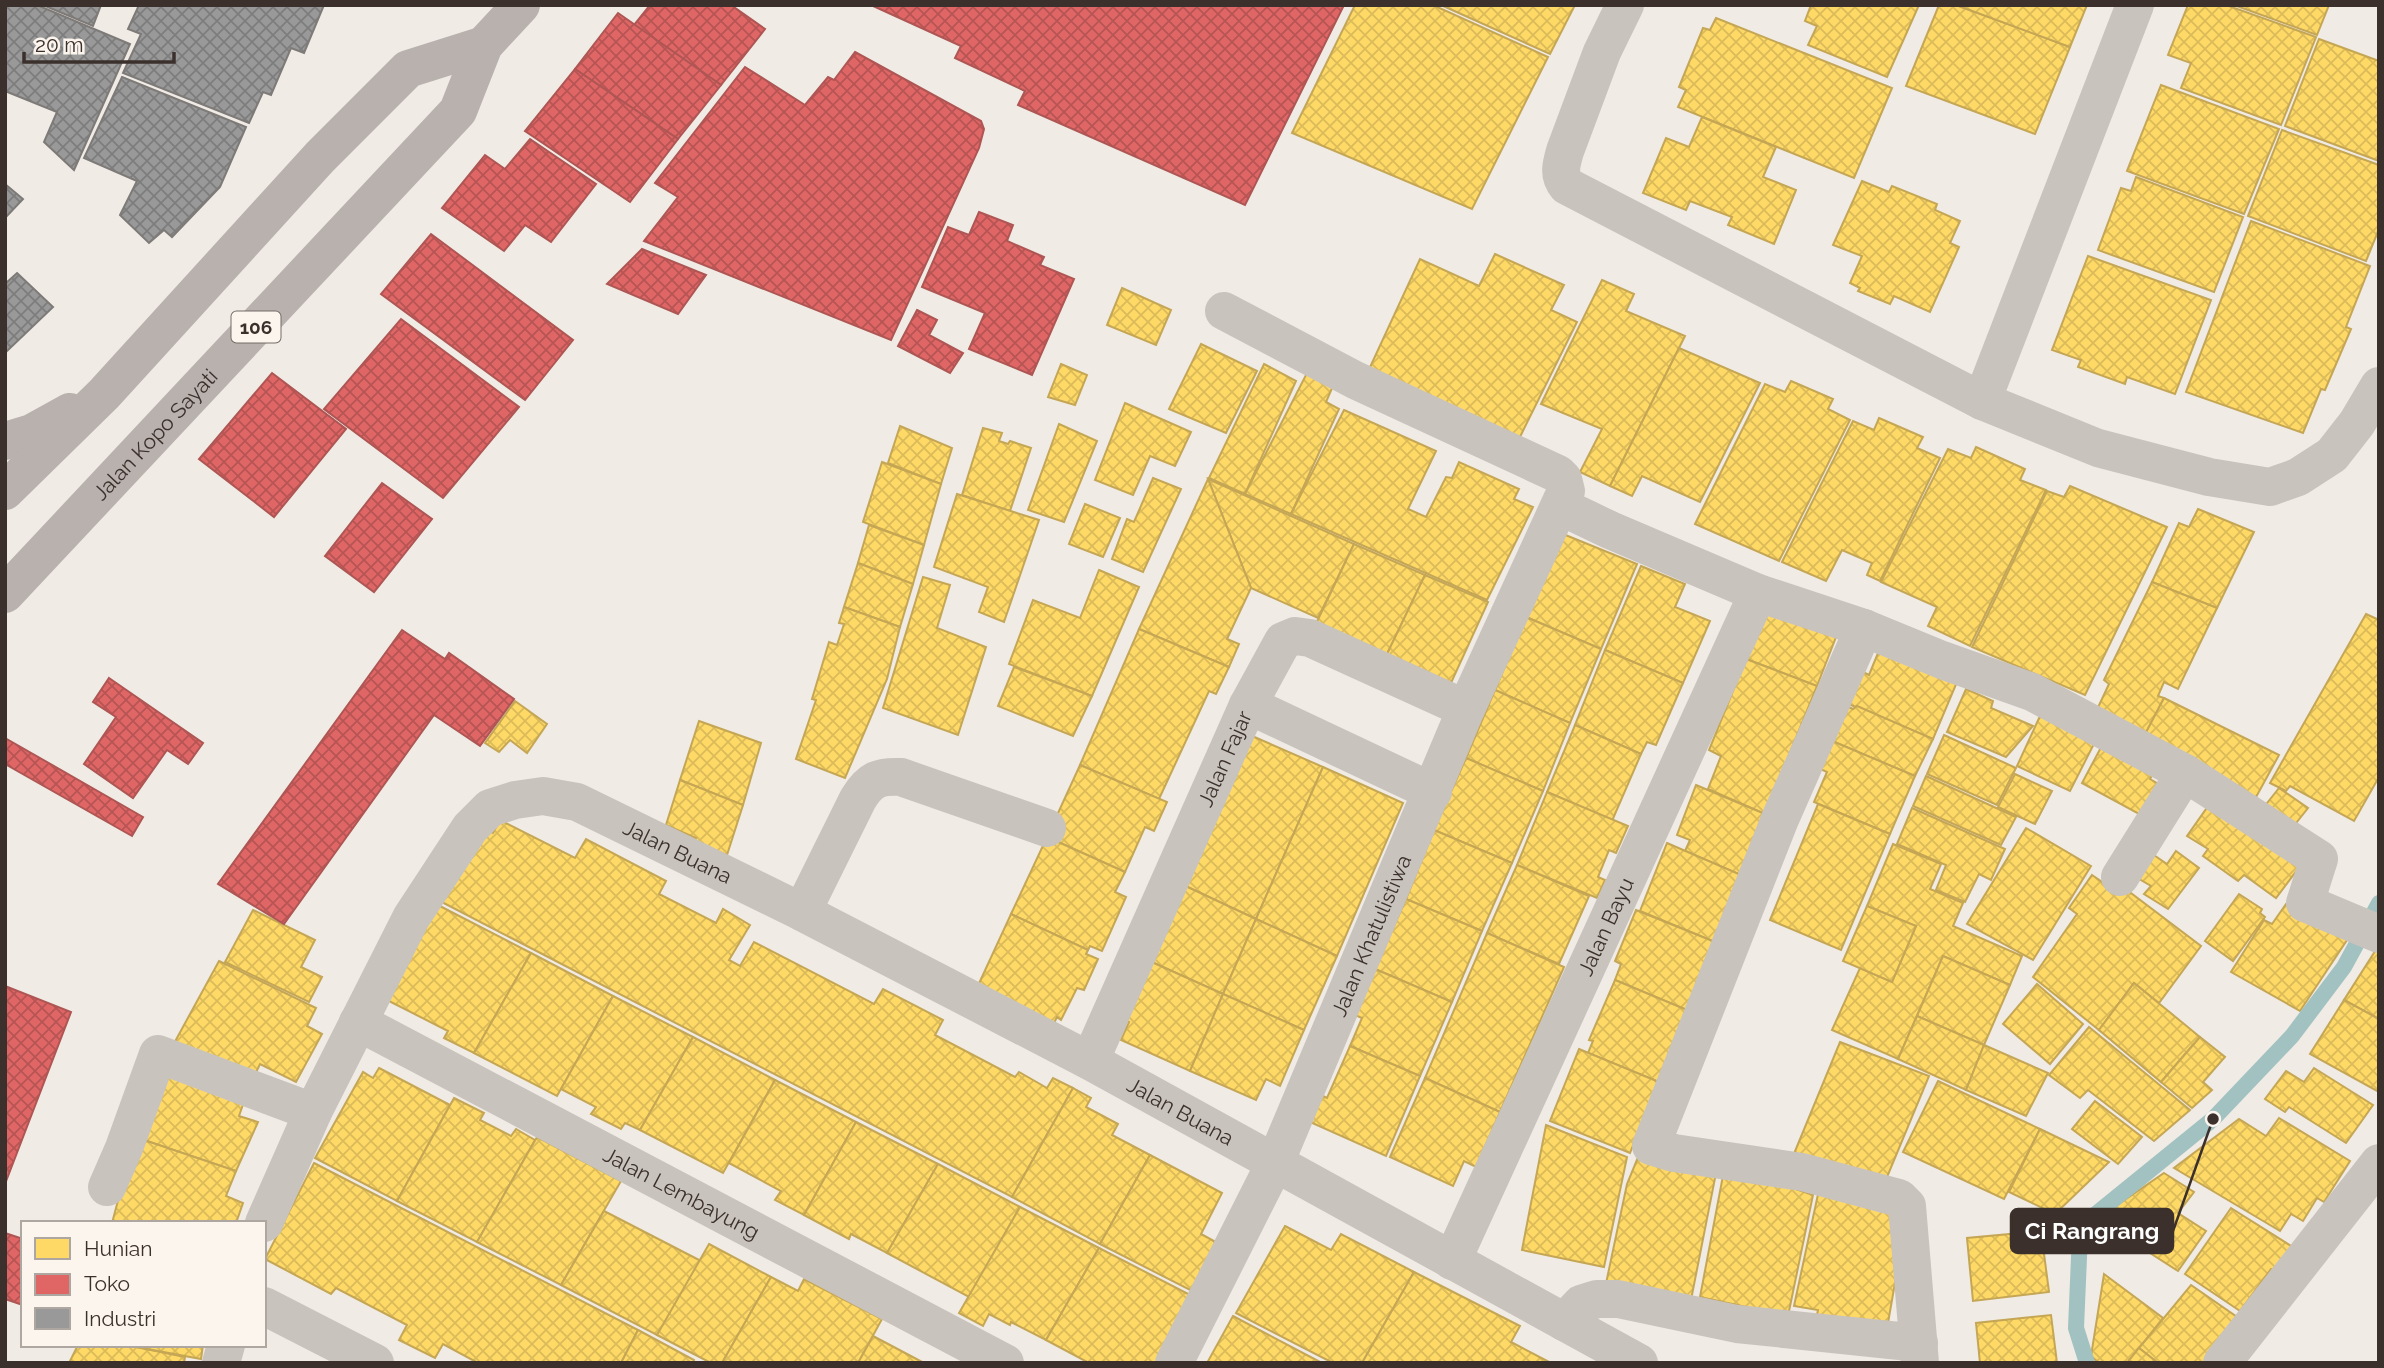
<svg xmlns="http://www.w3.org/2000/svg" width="2384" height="1368" font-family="Raleway,sans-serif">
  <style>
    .homes { fill: url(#homes-cross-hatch); stroke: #c4a654; stroke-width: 2 }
    .shops { fill: url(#shops-cross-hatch); stroke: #ae5654; stroke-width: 2 }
    .industry { fill: url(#industry-cross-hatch); stroke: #7d7a78; stroke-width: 2 }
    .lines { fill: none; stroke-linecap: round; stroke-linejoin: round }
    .stream { stroke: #a1c2c1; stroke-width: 16 }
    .street { stroke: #c9c3be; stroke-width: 38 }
    .primary { stroke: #b8b1ad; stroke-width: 38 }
    .labels { text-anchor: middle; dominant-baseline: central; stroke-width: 7; stroke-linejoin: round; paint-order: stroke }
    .shield { fill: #fbf5ee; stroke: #756b66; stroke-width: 2 }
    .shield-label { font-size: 19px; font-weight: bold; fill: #3b302b }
    .street-label { font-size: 21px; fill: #3b302b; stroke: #fbf5ee }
    .leader { fill: none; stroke: #3b302b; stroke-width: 2.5 }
    .callout-dot { fill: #3b302b; stroke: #fbf5ee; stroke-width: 2.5 }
    .callout { fill: #3b302b; stroke: #3b302b; stroke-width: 2.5 }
    .callout-label { font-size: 23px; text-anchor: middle; font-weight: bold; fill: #fff }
  </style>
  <defs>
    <pattern id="homes-cross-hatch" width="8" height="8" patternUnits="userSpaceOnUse" patternTransform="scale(1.75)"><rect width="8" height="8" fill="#ffd966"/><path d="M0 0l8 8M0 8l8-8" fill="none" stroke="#dbbb59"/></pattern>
    <pattern id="shops-cross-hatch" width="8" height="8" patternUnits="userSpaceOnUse" patternTransform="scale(1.75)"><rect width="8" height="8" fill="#e06666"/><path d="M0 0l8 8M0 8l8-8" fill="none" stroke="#b75454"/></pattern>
    <pattern id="industry-cross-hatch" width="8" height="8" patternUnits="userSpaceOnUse" patternTransform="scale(1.75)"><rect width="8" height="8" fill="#999"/><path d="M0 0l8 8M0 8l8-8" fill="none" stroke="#7e7d7d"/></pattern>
  </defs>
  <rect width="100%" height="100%" fill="#f0ebe5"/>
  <!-- homes -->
  <g class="homes">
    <path d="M1355,5H1433L1548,57L1472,209L1292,133Z"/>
    <path d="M1441,5H1575L1550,54Z"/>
    <path d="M1811,5H1919L1887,77L1808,45L1817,26L1805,21Z"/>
    <path d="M1939,5H1956L2070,47L2035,134L1906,86Z"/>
    <path d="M1956,5H2087L2070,47Z"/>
    <path d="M2188,5H2226L2316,37L2281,125L2181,88L2191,63L2168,55Z"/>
    <path d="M2234,5H2329L2317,35Z"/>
    <path d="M1716,18L1892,88L1854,178L1678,107L1686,90L1679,87L1703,28L1710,30Z"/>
    <path d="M2319,39L2379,61V161L2285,126Z"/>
    <path d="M2161,85L2279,129L2244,214L2127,171Z"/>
    <path d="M1702,117L1776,147L1763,177L1796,190L1774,244L1728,225L1732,217L1690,201L1686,210L1643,193L1666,138L1689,147Z"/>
    <path d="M2282,130L2379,165V229L2366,261L2248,216Z"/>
    <path d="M2136,177L2243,217L2214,292L2098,250L2121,188L2131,191Z"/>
    <path d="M1862,181L1889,192L1892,186L1937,204L1935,210L1960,221L1950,243L1959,247L1930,312L1894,296L1890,304L1858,291L1860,288L1850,283L1862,256L1833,245Z"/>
    <path d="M2251,221L2370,266L2346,327L2351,329L2325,390L2321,389L2303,433L2186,392Z"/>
    <path d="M1495,254L1564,285L1551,310L1577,322L1516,445L1365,378L1420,259L1479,286Z"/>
    <path d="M2088,256L2211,300L2175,394L2127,377L2125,384L2078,367L2081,360L2052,350Z"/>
    <path d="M1602,280L1634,294L1626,311L1685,336L1610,486L1580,472L1602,429L1541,404Z"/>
    <path d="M1122,288L1171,310L1156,345L1107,325Z"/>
    <path d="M1201,344L1257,371L1226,433L1169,409Z"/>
    <path d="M1679,348L1760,383L1700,502L1642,476L1632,496L1610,486Z"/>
    <path d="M1061,364L1087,375L1075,405L1048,397Z"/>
    <path d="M1264,364L1296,381L1245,494L1209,478Z"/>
    <path d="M1307,373L1333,386L1326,402L1339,409L1291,514L1245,494Z"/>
    <path d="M1791,381L1833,399L1828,409L1850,420L1779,561L1695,524L1765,384L1785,392Z"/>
    <path d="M1125,403L1191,432L1175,466L1150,456L1133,495L1095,480Z"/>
    <path d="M1344,410L1436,451L1408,509L1426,517L1446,477L1452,478L1459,462L1519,489L1514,499L1533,507L1487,600L1291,514Z"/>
    <path d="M1879,418L1923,437L1917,448L1940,458L1880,581L1867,575L1872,563L1842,550L1826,581L1782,562L1853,421L1874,430Z"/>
    <path d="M1059,424L1097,441L1064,522L1028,510Z"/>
    <path d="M900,426L952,448L941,484L888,463Z"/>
    <path d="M983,428L1002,433L999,441L1008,444L1010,441L1031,448L1010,511L962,495Z"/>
    <path d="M1976,447L2025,469L2020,480L2046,490L1970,646L1928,626L1937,607L1881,582L1948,449L1971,458Z"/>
    <path d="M882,462L941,484L924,545L863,522Z"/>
    <path d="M1153,478L1181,489L1143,572L1112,559L1127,519L1134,522Z"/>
    <path d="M1208,479L1354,544L1318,618L1251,588Z"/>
    <path d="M1208,479L1251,588L1227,639L1239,644L1229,667L1139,629Z"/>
    <path d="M2070,486L2167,527L2085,695L1972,647L2047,491L2064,497Z"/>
    <path d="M957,494L1039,520L1004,622L979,612L988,587L934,567Z"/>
    <path d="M1085,504L1120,518L1103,557L1069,544Z"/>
    <path d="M2198,509L2254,532L2217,608L2152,582L2179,523L2189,527Z"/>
    <path d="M869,525L924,545L913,584L858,563Z"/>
    <path d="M1563,534L1637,564L1601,649L1526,617Z"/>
    <path d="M1354,544L1425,575L1387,654L1313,630Z"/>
    <path d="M858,563L913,584L900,627L844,607Z"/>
    <path d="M1641,566L1685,584L1675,607L1710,621L1683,683L1605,650Z"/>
    <path d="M1099,570L1139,587L1092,696L1009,664L1033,600L1080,618Z"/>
    <path d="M1425,575L1488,602L1451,683L1387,654Z"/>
    <path d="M923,577L950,585L937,628L986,647L958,735L883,708Z"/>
    <path d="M2152,582L2217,608L2178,689L2164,682L2158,696L2164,698L2141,742L2093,718L2109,684L2104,680Z"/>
    <path d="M844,607L900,627L887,679L845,778L796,759L816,700L812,699L829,642L837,645L844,624L839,623Z"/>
    <path d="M1766,609L1836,637L1817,686L1746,659Z"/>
    <path d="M2366,614L2379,620V777L2354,821L2290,786L2286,791L2270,783Z"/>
    <path d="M1526,617L1601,649L1570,723L1495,690Z"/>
    <path d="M1139,629L1229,667L1216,694L1209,691L1159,799L1080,765Z"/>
    <path d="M1880,648L1957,682L1933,739L1841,701L1855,668L1869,675Z"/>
    <path d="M1605,650L1683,683L1656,745L1647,742L1641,754L1575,725Z"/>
    <path d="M1746,659L1817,686L1765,814L1708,789L1721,756L1709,750Z"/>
    <path d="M1014,667L1092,696L1073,736L998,706Z"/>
    <path d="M1966,689L1993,701L1991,708L2033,726L2006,757L1947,732Z"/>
    <path d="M1495,690L1570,723L1543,791L1466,758Z"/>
    <path d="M2164,698L2279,755L2255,799L2141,742Z"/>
    <path d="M515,701L547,724L527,753L510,740L499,752L485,743Z"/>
    <path d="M1839,703L1853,709L1857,706L1933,739L1915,776L1825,738Z"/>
    <path d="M2046,703L2099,734L2070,791L2017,766Z"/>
    <path d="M699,721L761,743L743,805L680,780Z"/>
    <path d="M1575,725L1641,754L1612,821L1547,792Z"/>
    <path d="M1243,732L1323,767L1256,919L1179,883Z"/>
    <path d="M1944,735L2016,768L1997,805L1927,774Z"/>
    <path d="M1825,738L1915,776L1890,834L1814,802L1827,772L1814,766Z"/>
    <path d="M2106,738L2158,765L2150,779L2171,791L2152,821L2082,783Z"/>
    <path d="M1466,758L1543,791L1512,863L1434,830Z"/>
    <path d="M1080,765L1167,802L1154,831L1145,827L1125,872L1047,837Z"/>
    <path d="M1323,767L1403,803L1337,956L1256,919Z"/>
    <path d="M2015,774L2052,791L2035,824L1998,807Z"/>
    <path d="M1926,776L2016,817L2001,845L1913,806Z"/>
    <path d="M680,780L743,805L727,855L694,842L696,838L666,825Z"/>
    <path d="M1696,785L1765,814L1741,875L1685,851L1690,840L1677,835Z"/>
    <path d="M2279,788L2308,808L2289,832L2260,812Z"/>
    <path d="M1547,792L1628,826L1616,853L1609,850L1598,877L1605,880L1597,898L1517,865Z"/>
    <path d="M2216,795L2307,857L2276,898L2244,875L2238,881L2203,856L2208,849L2187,836Z"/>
    <path d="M1818,804L1890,834L1841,950L1770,920Z"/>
    <path d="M1912,808L2005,849L1991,880L1979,874L1965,902L1936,890L1946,865L1897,844Z"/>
    <path d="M500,820L575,858L586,839L666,881L659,894L716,923L723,909L750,925L729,960L740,966L754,942L874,1004L883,989L943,1020L935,1035L1015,1077L1019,1072L1047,1088L1053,1078L1073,1088L1012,1197L436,899L476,825L493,833Z"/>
    <path d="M2026,828L2091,866L2033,960L1967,924Z"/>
    <path d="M1434,830L1512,863L1482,931L1406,899Z"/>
    <path d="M1047,837L1125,872L1115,892L1126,897L1102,951L1090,946L1088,950L1011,914Z"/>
    <path d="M1667,843L1741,875L1715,942L1640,911Z"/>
    <path d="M1893,844L1941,864L1930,889L1963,903L1953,926L2022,956L2010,985L1943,956L1898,1059L1832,1030L1860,968L1892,982L1916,926L1867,906Z"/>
    <path d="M2176,851L2199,868L2168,909L2144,894L2151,886L2134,876L2151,853L2167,864Z"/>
    <path d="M1517,865L1589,896L1559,964L1487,933Z"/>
    <path d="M2092,875L2111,888L2115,881L2201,946L2159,1003L2134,983L2099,1030L2033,977L2077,914L2069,908Z"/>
    <path d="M1179,883L1256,919L1223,994L1145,959Z"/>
    <path d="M2239,894L2262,909L2260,913L2265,917L2233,961L2205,941Z"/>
    <path d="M1406,899L1482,931L1452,1002L1375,969Z"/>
    <path d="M434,903L531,953L474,1053L444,1038L448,1031L383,998Z"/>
    <path d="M2286,904L2347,940L2300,1011L2231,972L2264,920L2272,924Z"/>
    <path d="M1867,906L1916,926L1892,982L1843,961Z"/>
    <path d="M253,910L315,940L301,967L322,977L309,1002L225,962Z"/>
    <path d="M1636,910L1715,942L1687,1010L1615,980L1621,964L1615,961Z"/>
    <path d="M1011,914L1088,950L1086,954L1098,959L1084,990L1077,988L1061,1020L1057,1017L1051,1029L975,992Z"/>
    <path d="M1256,919L1337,956L1304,1030L1223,994Z"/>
    <path d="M1487,933L1564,967L1500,1112L1425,1078Z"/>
    <path d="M2379,945V1019L2344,1000Z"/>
    <path d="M531,953L613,996L557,1096L474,1053Z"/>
    <path d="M1943,956L2010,985L1984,1045L1917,1016Z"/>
    <path d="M1145,959L1223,994L1190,1071L1121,1040L1129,1022L1120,1018Z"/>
    <path d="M219,961L316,1008L307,1026L322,1034L296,1082L260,1064L250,1085L172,1047Z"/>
    <path d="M1375,969L1452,1002L1420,1076L1350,1046L1362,1018L1355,1015Z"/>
    <path d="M1615,980L1687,1010L1659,1082L1588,1053L1593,1041L1589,1040Z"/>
    <path d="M2134,983L2200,1037L2161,1082L2099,1030Z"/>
    <path d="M2037,984L2083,1024L2050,1064L2003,1024Z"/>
    <path d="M1223,994L1304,1030L1280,1086L1266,1079L1256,1100L1190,1071Z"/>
    <path d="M613,996L693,1037L640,1130L625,1123L621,1129L591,1114L596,1107L561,1089Z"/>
    <path d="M2344,1000L2379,1019V1092L2310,1054Z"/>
    <path d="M1917,1016L1984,1045L1966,1090L1898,1059Z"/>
    <path d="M2089,1027L2190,1110L2154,1141L2088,1090L2080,1098L2049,1075Z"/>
    <path d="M693,1037L775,1080L723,1173L640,1130Z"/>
    <path d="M2200,1037L2225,1057L2203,1082L2212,1090L2192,1108L2161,1082Z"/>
    <path d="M1840,1042L1929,1076L1880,1194L1791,1161Z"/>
    <path d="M1984,1045L2048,1073L2026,1116L1966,1090Z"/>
    <path d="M1350,1046L1420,1076L1386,1156L1310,1122L1321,1095L1327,1098Z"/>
    <path d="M1579,1049L1659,1082L1630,1153L1550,1121Z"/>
    <path d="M160,1059L248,1090L239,1116L258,1122L236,1171L135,1137Z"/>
    <path d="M379,1068L450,1105L397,1201L315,1158L363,1072L373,1078Z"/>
    <path d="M2314,1068L2373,1105L2346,1143L2289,1107L2285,1112L2265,1099L2286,1071L2304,1082Z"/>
    <path d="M1425,1078L1500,1112L1476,1167L1464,1161L1453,1186L1390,1157Z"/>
    <path d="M775,1080L856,1122L804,1215L775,1200L781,1191L729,1163Z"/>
    <path d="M1938,1081L2040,1129L2004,1199L1903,1152Z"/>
    <path d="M1073,1088L1091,1098L1086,1107L1118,1124L1112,1135L1150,1155L1100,1244L1012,1197Z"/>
    <path d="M454,1098L484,1113L480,1120L511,1136L516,1129L535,1140L477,1242L397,1201Z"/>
    <path d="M2095,1101L2142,1137L2118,1164L2072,1129Z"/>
    <path d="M2279,1118L2350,1161L2324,1202L2317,1198L2303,1221L2291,1214L2280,1231L2174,1168L2239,1119L2266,1136Z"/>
    <path d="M856,1122L938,1164L887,1253L851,1234L849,1239L804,1215Z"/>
    <path d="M1546,1125L1627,1157L1604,1267L1522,1250Z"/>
    <path d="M2040,1129L2109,1162L2055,1214L2009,1192Z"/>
    <path d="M135,1137L236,1171L226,1196L243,1203L236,1223H112Z"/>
    <path d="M537,1137L621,1181L561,1285L477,1242Z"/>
    <path d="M1641,1150L1717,1168L1689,1310L1604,1293L1627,1184Z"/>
    <path d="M1150,1155L1222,1193L1201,1234L1223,1246L1196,1293L1100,1244Z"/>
    <path d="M314,1163L638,1330L621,1363H478L443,1344L435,1358L399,1340L407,1325L336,1288L331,1294L265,1259Z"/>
    <path d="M938,1164L1020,1207L969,1297L887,1253Z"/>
    <path d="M1725,1165L1813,1195L1788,1316L1700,1297Z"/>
    <path d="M2164,1173L2194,1192L2178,1213L2206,1231L2178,1271L2097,1219Z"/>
    <path d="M1820,1185L1901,1203L1904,1231L1888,1323L1816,1319L1818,1310L1794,1306Z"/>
    <path d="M1020,1207L1099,1248L1046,1340L1011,1322L1010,1325L989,1314L983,1326L959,1313Z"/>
    <path d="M2231,1208L2299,1251L2281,1275L2271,1269L2240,1311L2185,1274Z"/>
    <path d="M604,1211L701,1261L657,1335L561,1285Z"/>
    <path d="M1285,1226L1331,1250L1341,1234L1414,1272L1362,1363H1333L1236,1313Z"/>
    <path d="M2041,1231L2049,1292L1973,1301L1967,1238Z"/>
    <path d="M709,1244L771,1277L722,1363H711L657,1335Z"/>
    <path d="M1099,1248L1194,1297L1156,1363H1089L1046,1340Z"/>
    <path d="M1414,1272L1520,1326L1511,1342L1551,1363H1362Z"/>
    <path d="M2104,1274L2163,1318L2127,1363H2099L2091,1356Z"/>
    <path d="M771,1277L798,1291L804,1279L882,1319L858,1363H722Z"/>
    <path d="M2191,1285L2237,1317L2220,1363H2158L2139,1348Z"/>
    <path d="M2051,1315L2057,1363H1980L1976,1323Z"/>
    <path d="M1233,1316L1322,1363H1207Z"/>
    <path d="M638,1330L694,1360L693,1363H621Z"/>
    <path d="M873,1336L924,1363H858Z"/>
    <path d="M78,1345H126L185,1357L184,1363H69Z"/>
    <path d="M126,1345H203L201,1359Z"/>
    <path d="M2139,1348L2158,1363H2127Z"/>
  </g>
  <!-- shops -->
  <g class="shops">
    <path d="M650,5H731L765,29L721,85L634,25Z"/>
    <path d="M871,5H1344L1245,205L1018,105L1025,91L955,58L961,46Z"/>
    <path d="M618,13L721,85L678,139L575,69Z"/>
    <path d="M855,52L981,121L984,129L979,148L891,340L644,241L678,197L655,183L745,67L805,105L828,77L834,80Z"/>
    <path d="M575,69L678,139L630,202L525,131Z"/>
    <path d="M530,139L596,184L551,242L525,225L504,251L442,208L485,155L505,169Z"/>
    <path d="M979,212L1013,225L1007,241L1044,257L1040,265L1074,279L1032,375L969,349L985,313L922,287L948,227L969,235Z"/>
    <path d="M431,234L573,340L525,400L381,294Z"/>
    <path d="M642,249L706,275L678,314L607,284Z"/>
    <path d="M917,310L937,320L929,335L963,353L950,373L898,346Z"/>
    <path d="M401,319L519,407L443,498L324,409Z"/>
    <path d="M272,373L346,429L274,517L199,459Z"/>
    <path d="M382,483L432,519L374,592L325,556Z"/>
    <path d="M402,630L445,659L449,653L514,699L480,746L434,715L284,924L218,884Z"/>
    <path d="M109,678L203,743L188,764L167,750L133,798L84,764L116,717L93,702Z"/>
    <path d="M5,738L143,817L132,836L5,764Z"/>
    <path d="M5,986L71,1012L5,1184Z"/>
    <path d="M5,1233L23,1239V1305L5,1299Z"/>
  </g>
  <!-- industry -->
  <g class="industry">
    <path d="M5,5H37L130,44L74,170L44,142L57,112L5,91Z"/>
    <path d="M43,5H101L93,26Z"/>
    <path d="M139,5H324L304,53L291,48L271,95L263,92L249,123L123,73L141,34L128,29Z"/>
    <path d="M122,77L246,127L220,187L172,237L164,230L149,243L120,215L137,181L84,158Z"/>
    <path d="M5,184L23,199L5,218Z"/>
    <path d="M17,273L53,307L5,353V284Z"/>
  </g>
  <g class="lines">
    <!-- stream -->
    <path class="stream" d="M2087,1363L2076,1328L2080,1234L2091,1218L2213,1119L2292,1036L2344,967L2379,903"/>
    <!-- street -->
    <g class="street">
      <path d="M1625,5L1602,52L1565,151C1561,165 1558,175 1567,186L1982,401L2098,448L2209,477L2270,487L2298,477L2332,455L2357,423L2379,386"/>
      <path d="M1982,401L2135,5"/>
      <path d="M1560,506L1610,530L1758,593L1864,628L1942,660L2032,692L2185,773L2319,859L2305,903L2379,934"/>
      <path d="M1864,628L1780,819L1651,1146L1674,1153L1802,1172L1899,1198L1907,1206L1920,1363"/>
      <path d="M1248,705L1433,792"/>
      <path d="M2120,877L2185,773"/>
      <path d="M802,912L858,799C870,779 879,776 901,777L1047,828"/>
      <path id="s1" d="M358,1022L1005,1363"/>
      <path id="s2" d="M1090,1061L1248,705L1283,641L1295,636L1310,638L1466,709"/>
      <path d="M107,1187L124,1148L158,1054L313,1112"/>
      <path id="s3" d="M264,1223L313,1112L411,918L470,828L490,808L515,800L543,796L577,802L802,912L1090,1061L1639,1363"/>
      <path id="s4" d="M1452,1261L1758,593"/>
      <path d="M264,1306L375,1363"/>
      <path d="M1564,1322L1581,1304L1597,1299H1618L1737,1324L1919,1343"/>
      <path d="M221,1363L226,1345"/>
      <path id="s5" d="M1174,1363L1275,1163L1466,709L1566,491L1563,479L1558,474L1355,380L1224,311"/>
      <path d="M2222,1363L2379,1163"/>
    </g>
    <!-- primary -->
    <g class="primary">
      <path d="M5,441L32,433L70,412"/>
      <path d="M5,491L104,394L320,157L408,69L484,45"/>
      <path id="s6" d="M5,594L458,111L484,45L521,5"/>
    </g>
  </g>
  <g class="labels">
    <!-- shield labels -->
    <rect class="shield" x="231.5" y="311.5" width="49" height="31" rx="5"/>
    <g class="shield-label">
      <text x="256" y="327">106</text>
    </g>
    <!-- street labels -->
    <g class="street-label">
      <text stroke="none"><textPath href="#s6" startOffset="219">Jalan Kopo Sayati</textPath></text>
      <text stroke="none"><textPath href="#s2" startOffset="331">Jalan Fajar</textPath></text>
      <text stroke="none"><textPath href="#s3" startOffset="676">Jalan Buana</textPath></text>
      <text stroke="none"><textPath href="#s4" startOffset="368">Jalan Bayu</textPath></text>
      <text stroke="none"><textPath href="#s5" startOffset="471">Jalan Khatulistiwa</textPath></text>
      <text stroke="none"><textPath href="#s3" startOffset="1242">Jalan Buana</textPath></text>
      <text stroke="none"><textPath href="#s1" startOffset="366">Jalan Lembayung</textPath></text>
    </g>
  </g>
  <!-- callouts -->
  <path class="leader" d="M2213 1119L2173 1231"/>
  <circle class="callout-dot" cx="2213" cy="1119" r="7"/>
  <rect class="callout" x="2011" y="1209" width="162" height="44" rx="7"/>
  <g class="callout-label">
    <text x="2092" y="1239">Ci Rangrang</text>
  </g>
  <!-- border -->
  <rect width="2384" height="1368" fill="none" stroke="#3b302b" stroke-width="14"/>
  <!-- legend -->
  <rect x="21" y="1221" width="245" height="126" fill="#fbf5ee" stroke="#aea6a0" stroke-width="2"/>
  <rect x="35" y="1238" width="35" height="21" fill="#ffd966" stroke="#aea6a0" stroke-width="2"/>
  <text x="84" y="1256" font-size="21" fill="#3b302b">Hunian</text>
  <rect x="35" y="1274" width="35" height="21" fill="#e06666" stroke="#aea6a0" stroke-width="2"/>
  <text x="84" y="1291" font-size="21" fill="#3b302b">Toko</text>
  <rect x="35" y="1308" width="35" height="21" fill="#999999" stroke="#aea6a0" stroke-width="2"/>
  <text x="84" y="1326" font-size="21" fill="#3b302b">Industri</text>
  <!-- scale -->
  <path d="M24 52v10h150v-10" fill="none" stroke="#3b302b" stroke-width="3.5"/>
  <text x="35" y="52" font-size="21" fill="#3b302b" stroke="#fbf5ee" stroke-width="5" paint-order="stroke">20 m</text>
</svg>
